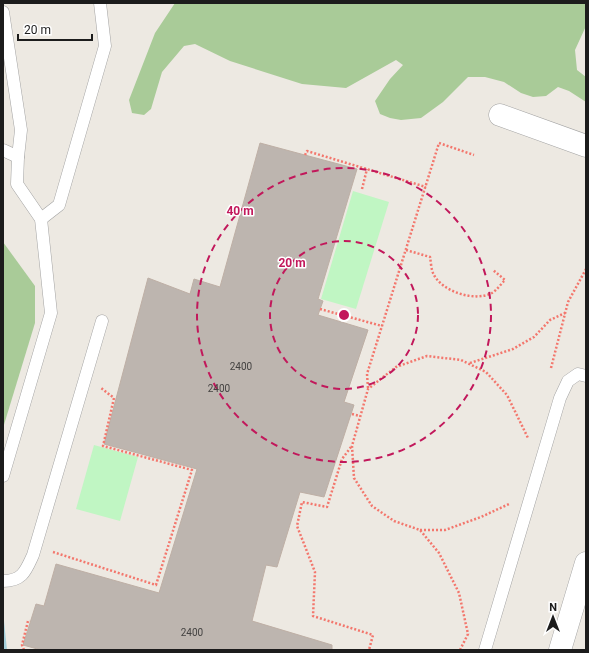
<svg xmlns="http://www.w3.org/2000/svg" width="589" height="653" font-family="Roboto,sans-serif">
  <style>
    .forest { fill: #a9cb98 }
    .park { fill: #c0f6c3 }
    .water { fill: #a4cfd9 }
    .building { fill: #bdb5af; stroke: #beafa5 }
    .lines { fill: none; stroke-linecap: round; stroke-linejoin: round }
    .lane-casing { stroke: #a3a3a3; stroke-width: 13 }
    .street-casing { stroke: #a3a3a3; stroke-width: 23 }
    .path { stroke: #f3776d; stroke-width: 2.5; stroke-dasharray: 2 2; stroke-linecap: butt }
    .lane { stroke: #fff; stroke-width: 12 }
    .street { stroke: #fff; stroke-width: 22 }
    .ring { fill: none; stroke: #c2185b; stroke-width: 2; stroke-dasharray: 7 5 }
    .labels { text-anchor: middle; dominant-baseline: central; stroke-width: 3; stroke-linejoin: round; paint-order: stroke }
    .number-label { font-size: 10px; fill: #444241 }
    .centre { fill: #c2185b; stroke: #fff; stroke-width: 2 }
    .ring-label { font-size: 12px; text-anchor: middle; font-weight: bold; fill: #c2185b; stroke: #fff; stroke-width: 3; stroke-linejoin: round; paint-order: stroke }
  </style>
  <rect width="100%" height="100%" fill="#ede9e2"/>
  <!-- forest -->
  <g class="forest">
    <path d="M175,3H586V26L575,50L577,70L586,77V102L569,91L558,87L546,96L533,97L521,93L504,82L485,77H468L443,102L421,118L401,120L390,118L380,114L375,101L390,79L403,65L396,60L346,88L302,84L230,61L195,44L184,46L162,72L151,109L144,115L132,113L129,100L155,33Z"/>
    <path d="M3,242L35,286V323L3,428Z"/>
  </g>
  <!-- park -->
  <g class="park">
    <path d="M353,191L389,202L356,309L321,299Z"/>
    <path d="M94,445L138,457L120,521L76,509Z"/>
  </g>
  <!-- water -->
  <path class="water" d="M3,621H4L7,650H3Z"/>
  <!-- building -->
  <path class="building" d="M260,143L357,169L318,299L323,301L318,315L368,330L344,402L354,405L324,497L300,492L277,567L266,565L252,621L332,645V650H41L23,645L36,604L44,606L56,564L159,593L197,469L104,444L148,278L190,294L194,279L220,287Z"/>
  <g class="lines">
    <!-- lane casing -->
    <g class="lane-casing">
      <g id="lane">
        <path d="M3,12L21,130L18,157L17,184L41,219L51,313L3,476"/>
        <path d="M3,150L18,157"/>
        <path d="M41,219L59,205L105,46L100,3"/>
        <path d="M3,581C23,581 26,570 33,555L102,321"/>
        <path d="M485,650L560,398L568,381L578,374L586,376"/>
      </g>
    </g>
    <!-- street casing -->
    <g class="street-casing">
      <g id="street">
        <path d="M500,115L586,146"/>
        <path d="M560,650L586,563"/>
      </g>
    </g>
    <!-- path -->
    <g class="path">
      <path d="M305,155L307,151L426,187"/>
      <path d="M362,189L367,169"/>
      <path d="M406,250L430,257C431,262 431,270 434,275C443,292 475,302 492,293C497,290 501,284 505,280L493,270"/>
      <path d="M320,309L382,326"/>
      <path d="M470,363L513,349L534,337L550,320L565,313"/>
      <path d="M551,368L568,302L586,269"/>
      <path d="M368,388L367,374L439,143L474,155"/>
      <path d="M352,414L360,416"/>
      <path d="M351,447L342,459L327,507L302,502L297,526L315,572L313,616L373,635L369,650"/>
      <path d="M420,530H445L481,517L509,504"/>
      <path d="M53,552L156,585L192,470L103,446L114,398L101,388"/>
      <path d="M24,650L22,645L28,621H30"/>
      <path d="M460,650L468,634L459,593L439,553L420,530L394,521L372,506L354,478L352,446L368,389L396,367L427,356L461,360L486,372L507,395L528,438"/>
    </g>
    <!-- lane -->
    <use href="#lane" class="lane"/>
    <!-- street -->
    <use href="#street" class="street"/>
  </g>
  <!-- distance rings -->
  <g class="ring">
    <circle cx="344" cy="315" r="74"/>
    <circle cx="344" cy="315" r="147"/>
  </g>
  <g class="labels">
    <!-- number labels -->
    <g class="number-label">
      <text x="241" y="366">2400</text>
      <text x="219" y="388">2400</text>
      <text x="192" y="632">2400</text>
    </g>
  </g>
  <circle cx="344" cy="315" r="6" class="centre"/>
  <g class="ring-label">
    <text x="240" y="215">40 m</text>
    <text x="292" y="267">20 m</text>
  </g>
  <!-- border -->
  <rect width="589" height="653" fill="none" stroke="#1c1c1c" stroke-width="8"/>
  <!-- north arrow -->
  <g transform="translate(553 617)" stroke="#ffffff" stroke-width="3" paint-order="stroke">
  <path d="M0-3L7 15L0 10L-7 15Z" fill="#1c1c1c"/>
  <text y="-6" font-size="11" font-weight="bold" text-anchor="middle" fill="#1c1c1c">N</text>
  </g>
  <!-- scale -->
  <path d="M18 34v6h74v-6" fill="none" stroke="#1c1c1c" stroke-width="2"/>
  <text x="24" y="34" font-size="12" fill="#1c1c1c" stroke="#ffffff" stroke-width="3" paint-order="stroke">20 m</text>
</svg>
